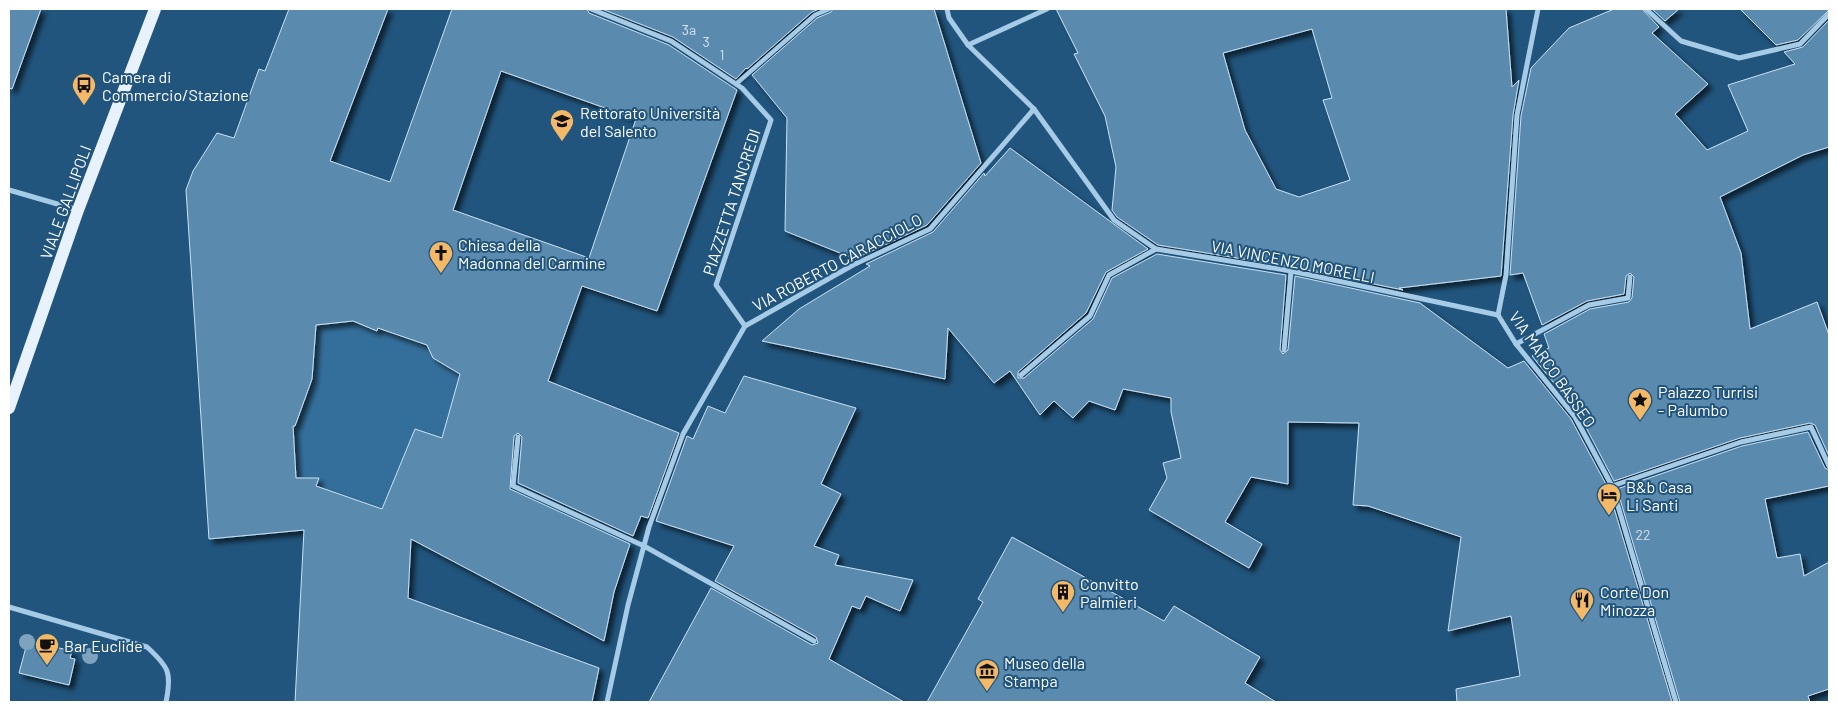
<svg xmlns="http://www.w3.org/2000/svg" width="1838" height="711" font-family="Barlow,sans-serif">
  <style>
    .green { fill: #346f9b }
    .building { fill: #5a8aae; stroke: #c9e2f5; fill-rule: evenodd; filter: url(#shadow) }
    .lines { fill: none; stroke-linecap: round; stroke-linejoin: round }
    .pedestrian { stroke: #a5cbe6; stroke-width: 4.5 }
    .minor { stroke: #a5cbe6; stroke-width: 5 }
    .primary { stroke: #e7f2fd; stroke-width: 12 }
    .tree { fill: #7da3bf }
    .labels { text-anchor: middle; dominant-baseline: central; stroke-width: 4; stroke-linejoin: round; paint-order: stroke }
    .number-label { font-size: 14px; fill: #d6e2eb }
    .poi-label { font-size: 16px; fill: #fff; stroke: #21557d; text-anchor: start }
    .street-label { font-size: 16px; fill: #fff; stroke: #21557d }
  </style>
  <defs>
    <filter id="shadow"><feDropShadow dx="4.5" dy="4.5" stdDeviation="2.5" flood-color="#0009"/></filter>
  </defs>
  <rect width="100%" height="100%" fill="#21557d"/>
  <!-- green -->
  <path class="green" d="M330,308L376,331L378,328L431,347L495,362L453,399L442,438L413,435L396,474L401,476L382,509L316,486L319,478H296L293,426L297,425L296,402L316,325Z"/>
  <!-- building -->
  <g class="building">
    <path d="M9,9H41L12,89L9,88Z"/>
    <path d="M289,9H388L330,161L390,182L452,9H587L589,13L669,45L737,90L657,311L582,286L548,381L679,433L648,518L641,516L633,536L518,483L522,437L518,433L514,436L510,489L630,544L614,592L604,641L411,539L408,598L599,668L592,702H295L304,530L209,539L186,190L193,171L217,133L234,138L259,69L265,71ZM501,71L636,119L589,258L453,210ZM353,321L377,331L378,328L427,345L433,358L460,374L442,438L415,429L382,509L316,486L319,478H296L293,426H295L312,379L316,325Z"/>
    <path d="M602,9H819L812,12L747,69L746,68L736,79L673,37Z"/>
    <path d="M833,9H934L981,163L927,225L855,259L785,231L787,118L752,75L817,18L831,12Z"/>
    <path d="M1056,9H1506L1512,87L1519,80L1513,115L1501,276L1399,288L1403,290L1292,267L1158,245L1117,217L1112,210L1116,167L1105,116L1074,54L1078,53ZM1312,29L1332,98L1323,100L1350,180L1299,197L1276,189L1245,130L1223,53Z"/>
    <path d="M1614,9H1642L1659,27L1652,33L1708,84L1675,114L1707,150L1748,131L1728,85L1795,64L1784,52L1803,47L1829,20V147L1803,155L1720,197L1741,253L1750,329L1817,302L1829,335V456L1815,425L1810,423L1740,438L1614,481L1579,414L1532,356L1549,348L1544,334L1590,309L1629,302L1632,298L1634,277L1630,273L1626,276L1624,294L1587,301L1542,325L1523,273L1510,275L1521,116L1531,68L1569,28Z"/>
    <path d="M1652,9H1679L1665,21Z"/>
    <path d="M1740,9H1829V10L1798,40L1776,45Z"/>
    <path d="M1010,148L1148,249L1106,272L1086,313L1018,372V378H1024L1093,319L1112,278L1157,254L1286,275L1280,350L1283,354L1288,350L1295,276L1420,303L1508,368L1524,361L1571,419L1608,488L1672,702H1457L1456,689L1520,676L1511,616L1448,631L1461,537L1368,506L1353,505L1359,423L1288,422V484L1251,477L1225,522L1262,544L1249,568L1149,510L1167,478L1163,463L1181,458L1171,412V398L1123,389L1115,410L1089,401L1073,418L1054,401L1040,415L1010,371L994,383L948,328L945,379L762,341L799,309L870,266L866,264L933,232L984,173L985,176Z"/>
    <path d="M744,376L856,408L821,484L841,494L814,546L839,555L835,565L913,580L900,611L866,596L860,609L852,606L829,659L904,702H649L711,588L812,645L818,643L816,637L715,581L734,546L656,521L687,436L693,439L708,406L725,413Z"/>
    <path d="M1808,432L1825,468L1829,470V486L1765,499L1777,558L1800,554L1804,576L1829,562V689L1808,696L1810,702H1680L1617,489L1742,446Z"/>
    <path d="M1012,537L1164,621L1174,606L1260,657L1245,683L1276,702H927L983,602L978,599Z"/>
    <path d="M34,642L72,651L70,658L75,659L69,685L19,673L26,647L32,648Z"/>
  </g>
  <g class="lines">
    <!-- pedestrian -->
    <path class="pedestrian" d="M736,84L815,15L829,9"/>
    <!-- minor -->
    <g class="minor">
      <path d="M591,9L671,41L742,88L771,120L716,285L745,326"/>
      <path d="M947,9L949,18L968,45L1034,109L1114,220L1156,249L1291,271L1498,315"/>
      <path d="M1538,9L1517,115L1506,275L1498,315L1516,344L1575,417L1612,486L1676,702"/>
      <path d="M1646,9L1681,41L1739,58L1800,44L1829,14"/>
      <path d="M968,45L1047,9"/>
      <path d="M9,190L78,210"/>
      <path d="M1516,344L1589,305L1628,298L1630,277"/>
      <path d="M1284,350L1291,271"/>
      <path d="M1021,375L1090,316L1109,275L1156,249"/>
      <path d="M518,437L513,486L644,546L814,641"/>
      <path d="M1612,486L1741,442L1811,427L1829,466"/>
      <path d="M9,607L147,647C169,667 172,673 166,702"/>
      <path d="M607,702L628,605L649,527L683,434L745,326L853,265L930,229L1034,109"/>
    </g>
    <!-- primary -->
    <path class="primary" d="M9,408L78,210L155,9"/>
  </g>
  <!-- trees -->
  <g class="tree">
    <circle cx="27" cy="642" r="8"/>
    <circle cx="90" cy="656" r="8"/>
  </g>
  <!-- icons -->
  <defs>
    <g id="bus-pin" transform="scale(1.25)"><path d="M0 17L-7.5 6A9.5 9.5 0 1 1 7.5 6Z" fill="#f3b967" stroke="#21557d"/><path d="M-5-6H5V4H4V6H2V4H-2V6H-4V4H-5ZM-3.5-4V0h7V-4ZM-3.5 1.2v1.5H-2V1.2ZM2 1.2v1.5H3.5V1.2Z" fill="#111"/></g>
    <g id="university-pin" transform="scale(1.25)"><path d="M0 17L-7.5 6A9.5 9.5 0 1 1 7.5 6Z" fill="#f3b967" stroke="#21557d"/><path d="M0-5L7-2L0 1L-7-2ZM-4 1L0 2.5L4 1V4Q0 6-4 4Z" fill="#111"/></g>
    <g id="church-pin" transform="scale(1.25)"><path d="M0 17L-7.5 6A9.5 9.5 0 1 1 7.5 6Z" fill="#f3b967" stroke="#21557d"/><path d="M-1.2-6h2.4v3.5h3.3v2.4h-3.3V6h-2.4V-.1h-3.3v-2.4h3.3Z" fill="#111"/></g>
    <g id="sight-pin" transform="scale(1.25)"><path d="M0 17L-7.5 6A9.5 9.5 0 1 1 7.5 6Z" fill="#f3b967" stroke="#21557d"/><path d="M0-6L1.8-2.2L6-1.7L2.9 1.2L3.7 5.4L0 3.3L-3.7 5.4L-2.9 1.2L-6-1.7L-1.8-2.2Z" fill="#111"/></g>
    <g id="hotel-pin" transform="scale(1.25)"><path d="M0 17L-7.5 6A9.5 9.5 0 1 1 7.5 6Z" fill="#f3b967" stroke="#21557d"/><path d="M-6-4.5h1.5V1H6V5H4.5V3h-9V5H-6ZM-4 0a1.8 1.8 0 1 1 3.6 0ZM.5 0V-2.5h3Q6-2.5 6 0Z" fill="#111"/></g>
    <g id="building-pin" transform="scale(1.25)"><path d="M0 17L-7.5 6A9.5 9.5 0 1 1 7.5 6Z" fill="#f3b967" stroke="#21557d"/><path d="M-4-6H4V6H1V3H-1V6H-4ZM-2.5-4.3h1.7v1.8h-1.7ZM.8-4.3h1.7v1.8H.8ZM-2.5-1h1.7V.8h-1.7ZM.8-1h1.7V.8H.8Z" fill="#111"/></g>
    <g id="restaurant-pin" transform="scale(1.25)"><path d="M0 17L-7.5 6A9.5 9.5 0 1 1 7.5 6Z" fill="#f3b967" stroke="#21557d"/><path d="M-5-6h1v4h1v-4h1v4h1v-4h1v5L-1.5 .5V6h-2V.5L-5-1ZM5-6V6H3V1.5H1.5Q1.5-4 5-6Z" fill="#111"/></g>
    <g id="cafe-pin" transform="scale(1.25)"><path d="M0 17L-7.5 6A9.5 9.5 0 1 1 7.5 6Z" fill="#f3b967" stroke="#21557d"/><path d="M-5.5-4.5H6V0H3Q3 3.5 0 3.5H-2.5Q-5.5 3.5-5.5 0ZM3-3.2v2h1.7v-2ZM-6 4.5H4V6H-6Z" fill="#111"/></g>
    <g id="museum-pin" transform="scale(1.25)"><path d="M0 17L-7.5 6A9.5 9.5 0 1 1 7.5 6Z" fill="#f3b967" stroke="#21557d"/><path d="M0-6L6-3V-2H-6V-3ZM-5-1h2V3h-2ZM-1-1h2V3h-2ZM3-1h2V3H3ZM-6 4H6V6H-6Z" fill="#111"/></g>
  </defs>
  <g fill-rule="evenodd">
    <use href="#bus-pin" x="84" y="85"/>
    <use href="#university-pin" x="562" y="121"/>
    <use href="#church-pin" x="441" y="253"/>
    <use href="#sight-pin" x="1640" y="400"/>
    <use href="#hotel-pin" x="1609" y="495"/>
    <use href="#building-pin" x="1063" y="592"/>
    <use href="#restaurant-pin" x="1582" y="600"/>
    <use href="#cafe-pin" x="47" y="645"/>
    <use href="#museum-pin" x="987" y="671"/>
  </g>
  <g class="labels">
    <!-- number labels -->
    <g class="number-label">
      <text x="689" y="29">3a</text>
      <text x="706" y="41">3</text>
      <text x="722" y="54">1</text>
      <text x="1643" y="534">22</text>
    </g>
    <!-- poi labels -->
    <g class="poi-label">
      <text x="102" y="76">Camera di<tspan x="102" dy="18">Commercio/Stazione</tspan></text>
      <text x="580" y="112">Rettorato Università<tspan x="580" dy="18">del Salento</tspan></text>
      <text x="458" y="244">Chiesa della<tspan x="458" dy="18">Madonna del Carmine</tspan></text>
      <text x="1658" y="391">Palazzo Turrisi<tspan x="1658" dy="18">- Palumbo</tspan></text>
      <text x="1626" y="486">B&amp;b Casa<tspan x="1626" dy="18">Li Santi</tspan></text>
      <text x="1080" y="583">Convitto<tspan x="1080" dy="18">Palmieri</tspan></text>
      <text x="1600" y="591">Corte Don<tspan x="1600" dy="18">Minozza</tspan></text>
      <text x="64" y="645">Bar Euclide</text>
      <text x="1004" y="662">Museo della<tspan x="1004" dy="18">Stampa</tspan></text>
    </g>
    <!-- street labels -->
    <g class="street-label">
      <text transform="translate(65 202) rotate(-70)">VIALE GALLIPOLI</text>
      <text transform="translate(731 202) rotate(-72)">PIAZZETTA TANCREDI</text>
      <text transform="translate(1293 261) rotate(11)">VIA VINCENZO MORELLI</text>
      <text transform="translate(837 262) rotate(-28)">VIA ROBERTO CARACCIOLO</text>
      <text transform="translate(1553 369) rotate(55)">VIA MARCO BASSEO</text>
    </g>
  </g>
  <!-- border -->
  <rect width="1838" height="711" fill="none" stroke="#ffffff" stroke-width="20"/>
</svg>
